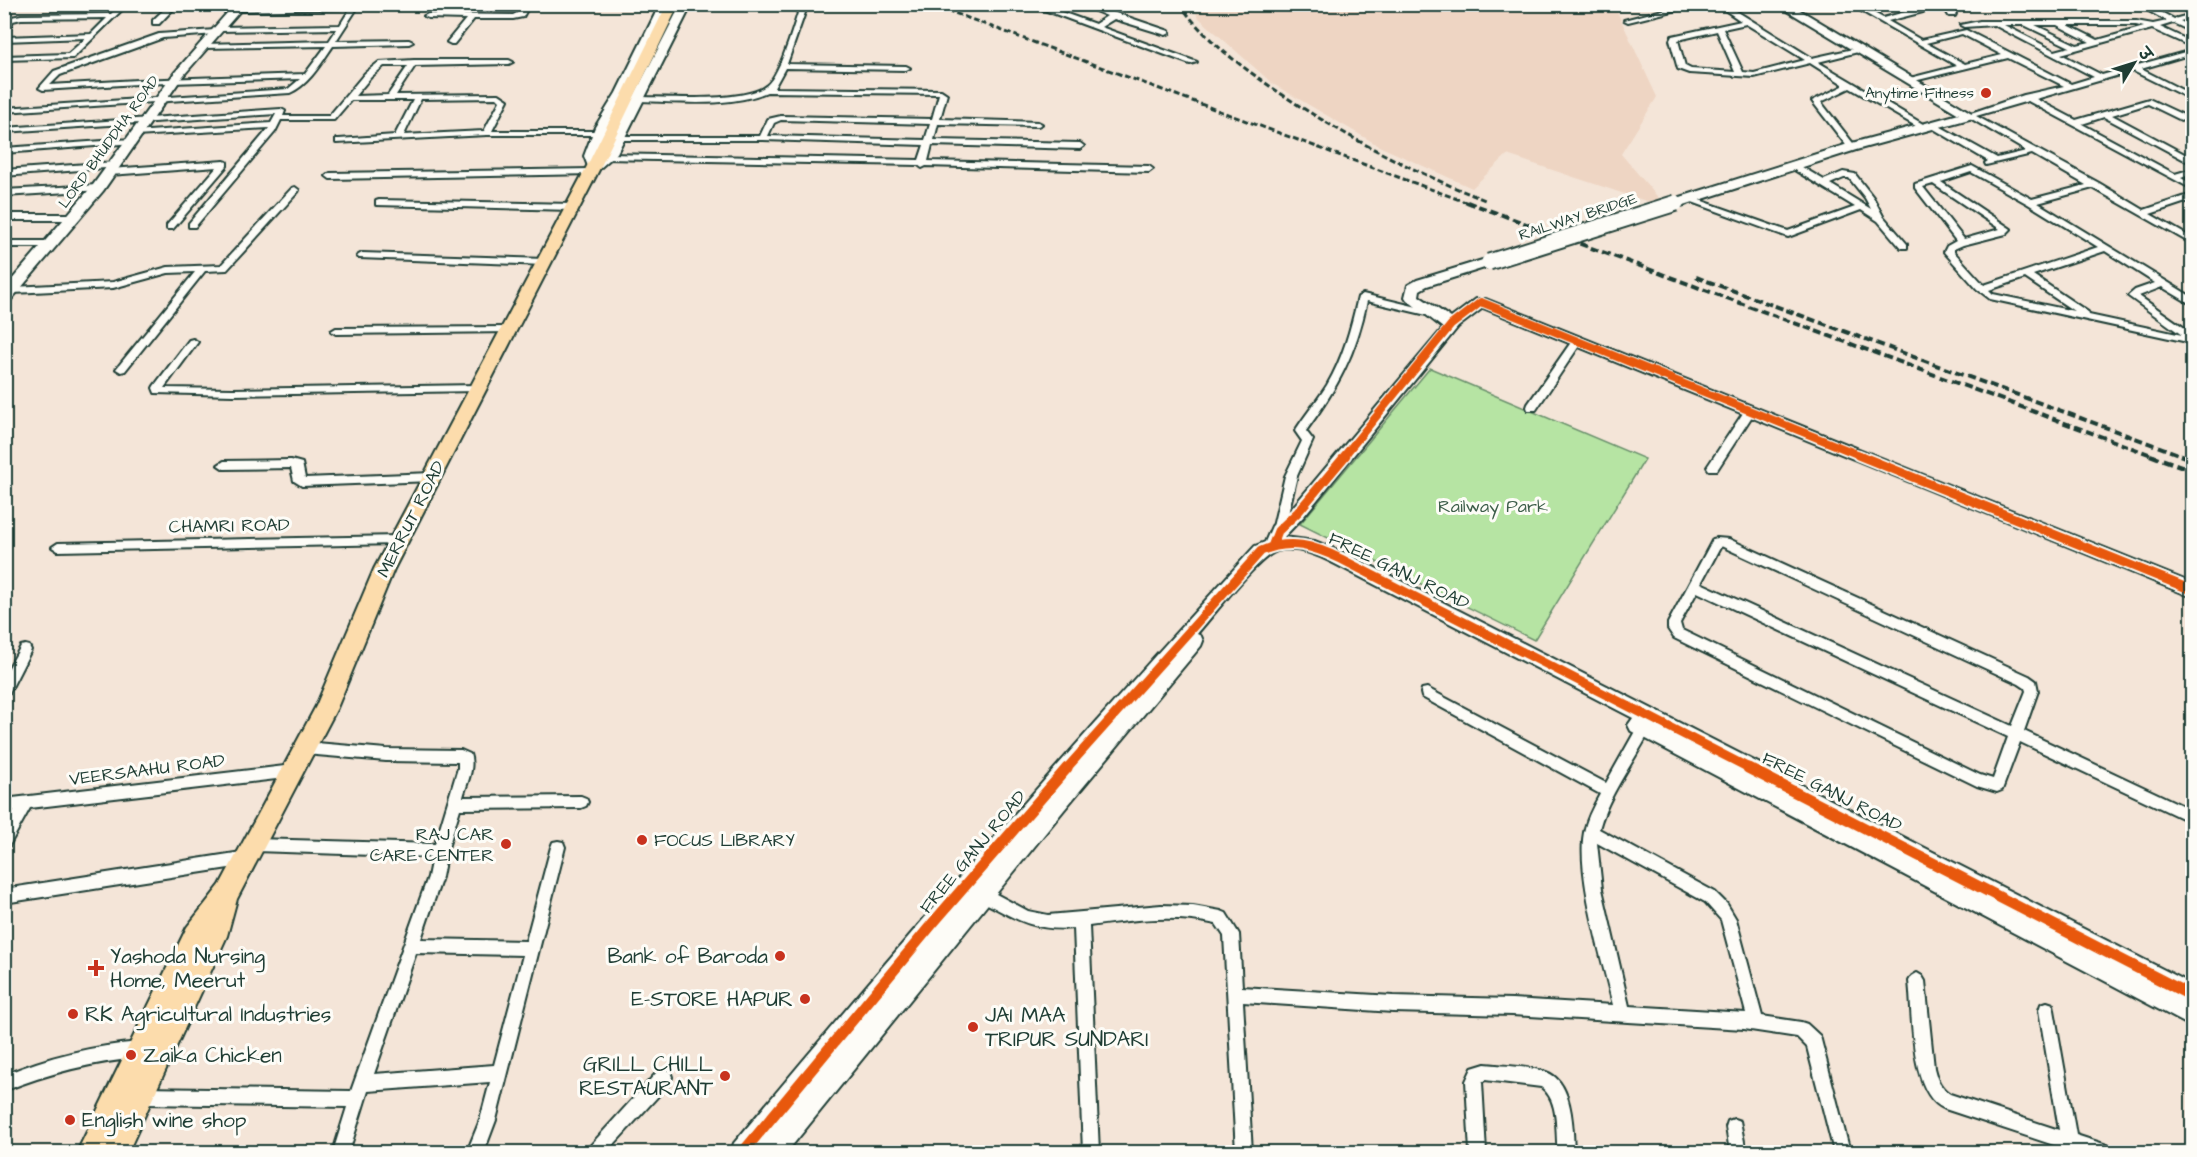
<svg xmlns="http://www.w3.org/2000/svg" width="2197" height="1157" font-family="'Architects Daughter','Playpen Sans Deva',sans-serif">
  <style>
    .built { fill: #eed5c3 }
    .green { fill: #b6e4a3; stroke: #6a906c; stroke-width: 1.5 }
    .lines { fill: none; stroke-linecap: round; stroke-linejoin: round }
    .street-casing { stroke: #1f3d34; stroke-width: 4 }
    .secondary-casing { stroke: #1f3d34; stroke-width: 4 }
    .primary-casing { stroke: #1f3d34; stroke-width: 4 }
    .street { fill: #fdfcf7; fill-rule: evenodd }
    .secondary { fill: #fdfcf7; fill-rule: evenodd }
    .primary { fill: #fcdcac; fill-rule: evenodd }
    .rail-far2 { stroke: #1f3d34; stroke-width: 3; stroke-dasharray: 6 3; stroke-linecap: butt }
    .rail-far1 { stroke: #1f3d34; stroke-width: 4; stroke-dasharray: 8 4; stroke-linecap: butt }
    .rail { stroke: #1f3d34; stroke-width: 4.5; stroke-dasharray: 9 4.5; stroke-linecap: butt }
    .secondary-bridge-far1-casing { stroke: #1f3d34; stroke-width: 15; stroke-linecap: butt }
    .secondary-bridge-casing { stroke: #1f3d34; stroke-width: 19; stroke-linecap: butt }
    .secondary-bridge-far1 { stroke: #fdfcf7; stroke-width: 12 }
    .secondary-bridge { stroke: #fdfcf7; stroke-width: 15 }
    .cycleway-far2-casing { stroke: #fdfcf7; stroke-width: 10 }
    .cycleway-far1-casing { stroke: #fdfcf7; stroke-width: 13 }
    .cycleway-casing { stroke: #fdfcf7; stroke-width: 15 }
    .cycleway-far2 { stroke: #e8590c; stroke-width: 8 }
    .cycleway-far1 { stroke: #e8590c; stroke-width: 9 }
    .cycleway { stroke: #e8590c; stroke-width: 11 }
    .poi-dot { fill: #c8321e; stroke: #fdfcf7; stroke-width: 2 }
    .labels { text-anchor: middle; dominant-baseline: central; stroke-width: 6; stroke-linejoin: round; paint-order: stroke }
    .far-poi-label { font-size: 15px; fill: #1f3d34; stroke: #fdfcf7; text-anchor: end }
    .far-street-label { font-size: 15px; fill: #1f3d34; stroke: #fdfcf7 }
    .park-label { font-size: 18px; fill: #3d5e4a; stroke: #fdfcf7 }
    .street-label { font-size: 18px; fill: #1f3d34; stroke: #fdfcf7 }
    .poi-label { font-size: 18px; fill: #1f3d34; stroke: #fdfcf7; text-anchor: end }
    .near-poi-label { font-size: 21px; fill: #1f3d34; stroke: #fdfcf7; text-anchor: start }
  </style>
  <rect width="100%" height="100%" fill="#f4e5d8"/>
  <filter id="ink" filterUnits="userSpaceOnUse"><feTurbulence type="fractalNoise" baseFrequency=".0167" numOctaves="2"/><feDisplacementMap in="SourceGraphic" scale="12" xChannelSelector="R" yChannelSelector="G"/><feConvolveMatrix kernelMatrix="1 2 1 2 8 2 1 2 1" color-interpolation-filters="sRGB"/></filter>
  <g filter="url(#ink)">
    <!-- built -->
    <path class="built" d="M1191,5H1614L1657,97L1621,154L1667,208L1507,155L1472,188L1381,147L1273,84L1199,18Z"/>
    <!-- green -->
    <path class="green" d="M1430,368L1645,459L1534,640L1300,524Z"/>
    <g class="lines">
      <!-- street casing -->
      <g class="street-casing">
        <g id="street">
          <path d="M120,4H128L73,58L4,60V56L68,54L86,38L4,41V37L91,34L107,18L21,19L13,21L8,33L4,35V24L7,18L21,15L111,14Z"/>
          <path d="M170,4H178L159,24H153V20Z"/>
          <path d="M353,4H360L336,41L409,40L413,42L409,44L333,46C322,62 309,85 290,93L4,112V108L288,89L300,79L137,84L43,90L39,88L54,71L159,34L215,30L218,27L340,25ZM337,29L329,41L204,44L200,46L204,48L326,46L305,74L137,80L50,85L60,75L163,38L216,34L219,31Z"/>
          <path d="M523,4H530L523,17L513,19H474L454,44H451L447,42L466,19L428,18L424,16L428,14L513,15L517,13Z"/>
          <path d="M801,4H808L787,64L906,66L910,68L906,70L785,68L774,88L941,90L947,94L940,119L1038,122L1042,124L1038,126L938,124L934,140L1080,143L1084,146L1080,149L932,145L928,161L1149,166L1153,169L1149,172L926,166L922,168L918,165L605,159L604,157L608,154L919,160L924,145L763,140H615L614,138L618,136H760L768,119L781,116L932,119L939,94L767,92C730,108 678,102 639,101L635,99L639,97C667,97 747,103 767,85C781,73 794,24 801,4ZM781,120L930,124L925,140L768,136L774,123Z"/>
          <path d="M1028,4H1039L1095,24L1107,16L1078,4H1089L1169,31L1170,33L1166,35L1114,19L1101,27L1197,62L1190,64Z"/>
          <path d="M1686,4H1701L1628,22L1624,20Z"/>
          <path d="M1716,4H1725L1812,58L1862,47V51L1818,62L1928,127L1921,129L1850,88L1821,102L1856,147L1852,150L1849,149L1812,101L1843,86V84L1810,63L1754,77L1689,73L1678,69L1670,40L1672,36L1741,21ZM1746,24L1805,60L1754,73L1743,72L1723,29ZM1717,31L1735,72L1691,69L1685,66L1678,40Z"/>
          <path d="M1849,4H1858L1883,18L1916,9L1914,4H1921L1923,12L1888,21L1921,40L1966,30L2071,84L2094,77L1994,25L1964,27L1960,25L1980,21H2136L2153,24L2167,21L2136,4H2146L2174,19L2192,14V18L2180,21L2192,27V32L2173,23L2160,27L2192,42V47L2152,29L2061,54L2102,75L2192,50V54L2141,69L2192,95V100L2133,71L2036,99L2076,120L2149,99L2192,119V124H2189L2148,104L2112,115L2192,158V164L2104,117L2082,124L2175,174L2192,169V174L2181,178L2192,184V189L2028,101L1976,116L2099,183L2144,210L2192,194V200L2150,214L2192,238V244L2093,188L2038,203L2192,297V304L2189,303L2162,287L2139,296L2192,333V343L1990,299L1977,289L1944,252L1947,246L1956,241L1915,188V184L1972,166L2032,199L2086,185L2032,154L1986,165L1985,163L1988,161L1927,125L1934,123L1997,158L2026,151L1965,115L2024,95L2064,86L2008,58L1910,82V78L1957,66ZM2004,25H2024L2070,47L2055,51ZM2035,25H2057L2090,42L2077,45ZM2068,25H2136L2144,27L2098,40ZM1962,34L2002,55L1965,64L1926,43ZM1971,172L2028,204L2098,247L1984,285L1954,252V249L1963,245L2006,234L2011,229L1941,182ZM1933,184L2000,229L1964,239L1923,187ZM2105,251L2155,283L2135,290L2128,296L2182,335L2089,315L2088,312L2033,275ZM2025,278L2074,311L1993,294L1989,290Z"/>
          <path d="M1942,4H1949L1956,14L1955,16H1949Z"/>
          <path d="M337,5L341,7L340,9L237,11L233,9L237,7Z"/>
          <path d="M414,60H509L513,62L509,64L415,66L396,95L499,94L508,100L492,131H599L603,133L599,135H487L336,143V139H339L395,135L413,100H351L334,120H281L275,132L195,227H189V223L269,128L136,136H133V132L271,123L276,114L4,132V128L281,109L285,111L283,116H329L365,73L379,62ZM384,66H408L388,95L355,96L371,77ZM497,98L500,101L484,131L404,135L421,99Z"/>
          <path d="M131,139H134V143L4,153V148Z"/>
          <path d="M224,161L227,162V166L173,229H167V225L217,167L110,175L106,172L110,169Z"/>
          <path d="M115,162L119,165L118,167L4,176V170Z"/>
          <path d="M1791,164H1797L1824,180L1843,172L1855,174L1873,197L1883,216L1907,244V248H1901L1878,221L1861,210L1788,237L1684,199L1691,197L1788,231L1855,207L1791,168ZM1844,178H1849L1865,198L1871,209L1830,184Z"/>
          <path d="M591,169L595,172L594,174L330,179L326,176L330,173Z"/>
          <path d="M98,185L102,188L101,190L4,196V190Z"/>
          <path d="M295,187L299,190L298,192L227,270L205,271L125,371L121,372L116,369L195,272L168,273L113,288L13,293L8,290L13,287L113,282L168,267L221,265L292,188Z"/>
          <path d="M379,200L573,204L577,207L573,210L376,205V201Z"/>
          <path d="M4,214H74L78,217L74,220H4Z"/>
          <path d="M4,241H52L57,244L52,247H4Z"/>
          <path d="M362,253L544,259L549,262L544,265L359,258L357,256Z"/>
          <path d="M4,278L20,279L25,282L20,285L4,284Z"/>
          <path d="M1363,294L1434,311L1436,313L1431,316L1367,301C1356,354 1338,387 1306,431L1313,440L1297,476L1284,531L1278,535L1274,534L1272,531L1285,476L1302,441L1295,431C1305,415 1317,401 1327,385C1343,358 1351,328 1358,297Z"/>
          <path d="M509,327L513,328V332L336,334L331,331L336,328Z"/>
          <path d="M1578,337L1583,340L1536,410H1528L1527,407L1528,404L1574,338Z"/>
          <path d="M193,339L198,342L164,388L233,389L478,385L483,388L478,391L233,395L155,393L153,388L154,386L189,340Z"/>
          <path d="M1751,406L1756,410L1717,470H1709L1707,467L1747,407Z"/>
          <path d="M291,460L302,463L305,478L432,473L438,477L432,481L302,486L294,481L291,468L224,469L218,465L224,461Z"/>
          <path d="M399,536L405,540L399,544L58,551L52,547L58,543Z"/>
          <path d="M1717,538L1729,539L2029,676L2036,681L2038,691L2024,731L2192,810V823L2020,742L2002,790L1997,792L1977,786L1674,638L1668,629V623L1713,539ZM1721,546L2019,684L2025,688L2026,691L2012,726L1701,583ZM1697,592L2008,737L1993,779L1980,775L1682,630L1680,623Z"/>
          <path d="M25,645L29,646L31,650L9,693L4,694V676L21,646Z"/>
          <path d="M1427,688L1606,783L1643,717L1648,715L1653,717L1655,721C1638,757 1609,792 1599,829L1715,892L1727,904L1736,919L1762,1016L1801,1022L1807,1024L1820,1036L1850,1152H1834L1807,1047L1797,1037L1744,1029L1512,1015L1393,1012L1243,1002L1252,1152H1236L1224,936L1216,924C1175,914 1130,920 1089,926L1099,1152H1083L1074,928C1033,932 1012,917 978,899L976,894L978,889L983,887L1028,911L1048,915L1161,905L1193,906L1221,911L1226,913L1239,934L1242,987L1393,996L1512,999L1613,1005C1603,962 1574,868 1585,828C1588,816 1594,805 1600,794L1422,697L1421,693L1422,689ZM1597,843L1705,902L1721,920L1746,1013L1629,1006L1602,889Z"/>
          <path d="M305,742L386,749L461,750L470,754C475,768 467,783 463,797L581,796L586,798L588,802L586,806L581,808L460,809L447,851L442,877L421,939L526,941L551,847L553,842L558,841L563,842L565,847L496,1120L484,1152H467L480,1120L490,1082L368,1091L349,1152H333L347,1107L142,1104L136,1102L134,1096L136,1090L142,1088L351,1091L428,877L432,857L255,851L250,850L248,845L250,840L255,839L435,844L458,768V762L386,761L305,754L300,752L298,748L300,744ZM416,953L523,955L494,1065L374,1074Z"/>
          <path d="M293,765L298,767L300,771L298,775L293,777L30,808L9,846L4,847V827L14,810L4,811V799Z"/>
          <path d="M248,851L253,853L255,858L253,863L248,865L4,903V889Z"/>
          <path d="M1917,973L1922,976L1925,981L1934,1068C1937,1080 1940,1087 1950,1094L2059,1130L2039,1010L2041,1004L2047,1002L2053,1004L2076,1135L2110,1146L2112,1152H2077L2069,1150L1945,1109C1909,1094 1913,1015 1909,981L1912,976Z"/>
          <path d="M140,1042L146,1044L148,1050L146,1056L140,1058C92,1062 49,1073 4,1091V1075C49,1056 92,1046 140,1042Z"/>
          <path d="M1485,1064C1503,1066 1529,1066 1546,1072C1573,1081 1573,1129 1574,1152H1558C1555,1131 1560,1101 1541,1087L1485,1080L1482,1082L1486,1152H1470L1466,1081L1472,1068Z"/>
          <path d="M664,1069L670,1071L672,1077L670,1083L607,1152H588L590,1146L658,1071Z"/>
          <path d="M1734,1119L1740,1121L1746,1152H1730L1726,1127L1728,1121Z"/>
        </g>
      </g>
      <!-- secondary casing -->
      <g class="secondary-casing">
        <g id="secondary">
          <path d="M235,4H246L183,76L103,191L9,302L4,303V289L93,185L175,72Z"/>
          <path d="M660,4H671L628,93L607,127L597,158L606,151L681,4H692L617,153L599,169H589L584,156L595,127L616,93Z"/>
          <path d="M1776,4H1790L1975,115L1973,118L1856,150L1681,206H1671L1669,203L1671,200L1848,144L1959,114Z"/>
          <path d="M1489,258L1494,259L1496,262L1494,265L1427,286L1420,290L1419,296L1451,318L1476,299H1486L2192,583V597L1483,308L1458,327L1304,516L1284,537L1315,541L1348,554L2192,984V1027L1631,731L1628,725L1633,718L1335,564C1318,555 1297,546 1277,551C1259,556 1212,617 1197,634L1201,636L1203,641L1201,646L1064,810L787,1152H731L734,1143C903,940 1076,741 1255,546L1265,542L1272,526L1292,508L1443,328L1407,300L1405,297L1408,285L1417,280Z"/>
        </g>
      </g>
      <!-- primary casing -->
      <g class="primary-casing">
        <path id="primary" d="M667,4H679L601,166L394,569L337,708L237,899L227,936L128,1152H77L187,927L220,885L316,706L374,569L587,166Z"/>
      </g>
      <!-- street -->
      <use href="#street" class="street"/>
      <!-- secondary -->
      <use href="#secondary" class="secondary"/>
      <!-- primary -->
      <use href="#primary" class="primary"/>
      <!-- rail-far2 -->
      <g class="rail-far2">
        <path d="M930,4L1471,204"/>
        <path d="M1180,4C1204,39 1237,63 1271,87C1338,133 1409,170 1485,200"/>
      </g>
      <!-- rail-far1 -->
      <g class="rail-far1">
        <path d="M1467,202L2154,456"/>
        <path d="M1696,277L2184,456"/>
      </g>
      <!-- rail -->
      <g class="rail">
        <path d="M2150,455L2192,470"/>
        <path d="M2180,455L2192,459"/>
      </g>
      <!-- secondary-bridge-far1 casing -->
      <g class="secondary-bridge-far1-casing">
        <path id="secondary-bridge-far1" d="M1673,204L1676,203"/>
      </g>
      <!-- secondary-bridge casing -->
      <g class="secondary-bridge-casing">
        <path id="secondary-bridge" d="M1489,262L1676,203"/>
      </g>
      <!-- secondary-bridge-far1 -->
      <use href="#secondary-bridge-far1" class="secondary-bridge-far1"/>
      <!-- secondary-bridge -->
      <use href="#secondary-bridge" class="secondary-bridge"/>
      <!-- cycleway-far2 casing -->
      <g class="cycleway-far2-casing">
        <path id="cycleway-far2" d="M1344,456L1451,325L1481,302L1862,456"/>
      </g>
      <!-- cycleway-far1 casing -->
      <g class="cycleway-far1-casing">
        <g id="cycleway-far1">
          <path d="M1858,455L2192,590"/>
          <path d="M1273,544L1278,531L1298,512L1346,455"/>
          <path d="M1066,769L1261,551C1290,538 1314,546 1341,559L1751,769"/>
        </g>
      </g>
      <!-- cycleway casing -->
      <g class="cycleway-casing">
        <g id="cycleway">
          <path d="M1748,768L2192,996"/>
          <path d="M743,1152L933,923L1067,768"/>
        </g>
      </g>
      <!-- cycleway-far2 -->
      <use href="#cycleway-far2" class="cycleway-far2"/>
      <!-- cycleway-far1 -->
      <use href="#cycleway-far1" class="cycleway-far1"/>
      <!-- cycleway -->
      <use href="#cycleway" class="cycleway"/>
    </g>
  </g>
  <!-- markers -->
  <g class="poi-dot">
    <circle cx="1986" cy="93" r="6"/>
    <circle cx="642" cy="840" r="6"/>
    <circle cx="506" cy="844" r="6"/>
    <circle cx="780" cy="956" r="6"/>
    <path d="M93 959h6v6h6v6h-6v6h-6v-6h-6v-6h6z"/>
    <circle cx="805" cy="999" r="6"/>
    <circle cx="73" cy="1014" r="6"/>
    <circle cx="973" cy="1027" r="6"/>
    <circle cx="131" cy="1055" r="6"/>
    <circle cx="725" cy="1076" r="6"/>
    <circle cx="70" cy="1120" r="6"/>
  </g>
  <g class="labels">
    <!-- far-poi labels -->
    <g class="far-poi-label">
      <text x="1974" y="93">Anytime Fitness</text>
    </g>
    <!-- far-street labels -->
    <g class="far-street-label">
      <text transform="translate(109 142) rotate(-54)">LORD BHUDDHA ROAD</text>
      <text transform="translate(1578 217) rotate(-18)">RAILWAY BRIDGE</text>
    </g>
    <!-- park labels -->
    <g class="park-label">
      <text x="1493" y="506">Railway Park</text>
    </g>
    <!-- street labels -->
    <g class="street-label">
      <text transform="translate(411 519) rotate(-63)">MERRUT ROAD</text>
      <text transform="translate(229 526) rotate(-1)">CHAMRI ROAD</text>
      <text transform="translate(1399 571) rotate(26)">FREE GANJ ROAD</text>
      <text transform="translate(147 770) rotate(-7)">VEERSAAHU ROAD</text>
      <text transform="translate(1832 792) rotate(27)">FREE GANJ ROAD</text>
      <text transform="translate(973 852) rotate(-50)">FREE GANJ ROAD</text>
    </g>
    <!-- poi labels -->
    <g class="poi-label">
      <text x="494" y="834">RAJ CAR<tspan x="494" dy="21">CARE CENTER</tspan></text>
      <text x="654" y="840" text-anchor="start">FOCUS LIBRARY</text>
    </g>
    <!-- near-poi labels -->
    <g class="near-poi-label">
      <text x="110" y="956">Yashoda Nursing<tspan x="110" dy="24">Home, Meerut</tspan></text>
      <text x="768" y="956" text-anchor="end">Bank of Baroda</text>
      <text x="793" y="999" text-anchor="end">E-STORE HAPUR</text>
      <text x="85" y="1014">RK Agricultural Industries</text>
      <text x="985" y="1015">JAI MAA<tspan x="985" dy="24">TRIPUR SUNDARI</tspan></text>
      <text x="143" y="1055">Zaika Chicken</text>
      <text x="713" y="1064" text-anchor="end">GRILL CHILL<tspan x="713" dy="24">RESTAURANT</tspan></text>
      <text x="82" y="1120">English wine shop</text>
    </g>
  </g>
  <!-- margin -->
  <rect width="2197" height="1157" fill="none" stroke="#fdfcf7" stroke-width="24"/>
  <rect x="12" y="12" width="2173" height="1133" fill="none" stroke="#1f3d34" stroke-width="2" filter="url(#ink)"/>
  <!-- north arrow -->
  <g transform="translate(2134 63) rotate(52)" stroke="#fdfcf7" stroke-width="4.5" paint-order="stroke">
  <path d="M0-4.5L10 22L0 15L-10 22Z" fill="#1f3d34"/>
  <text y="-9" font-size="16" font-weight="bold" text-anchor="middle" fill="#1f3d34">उ</text>
  </g>
</svg>
